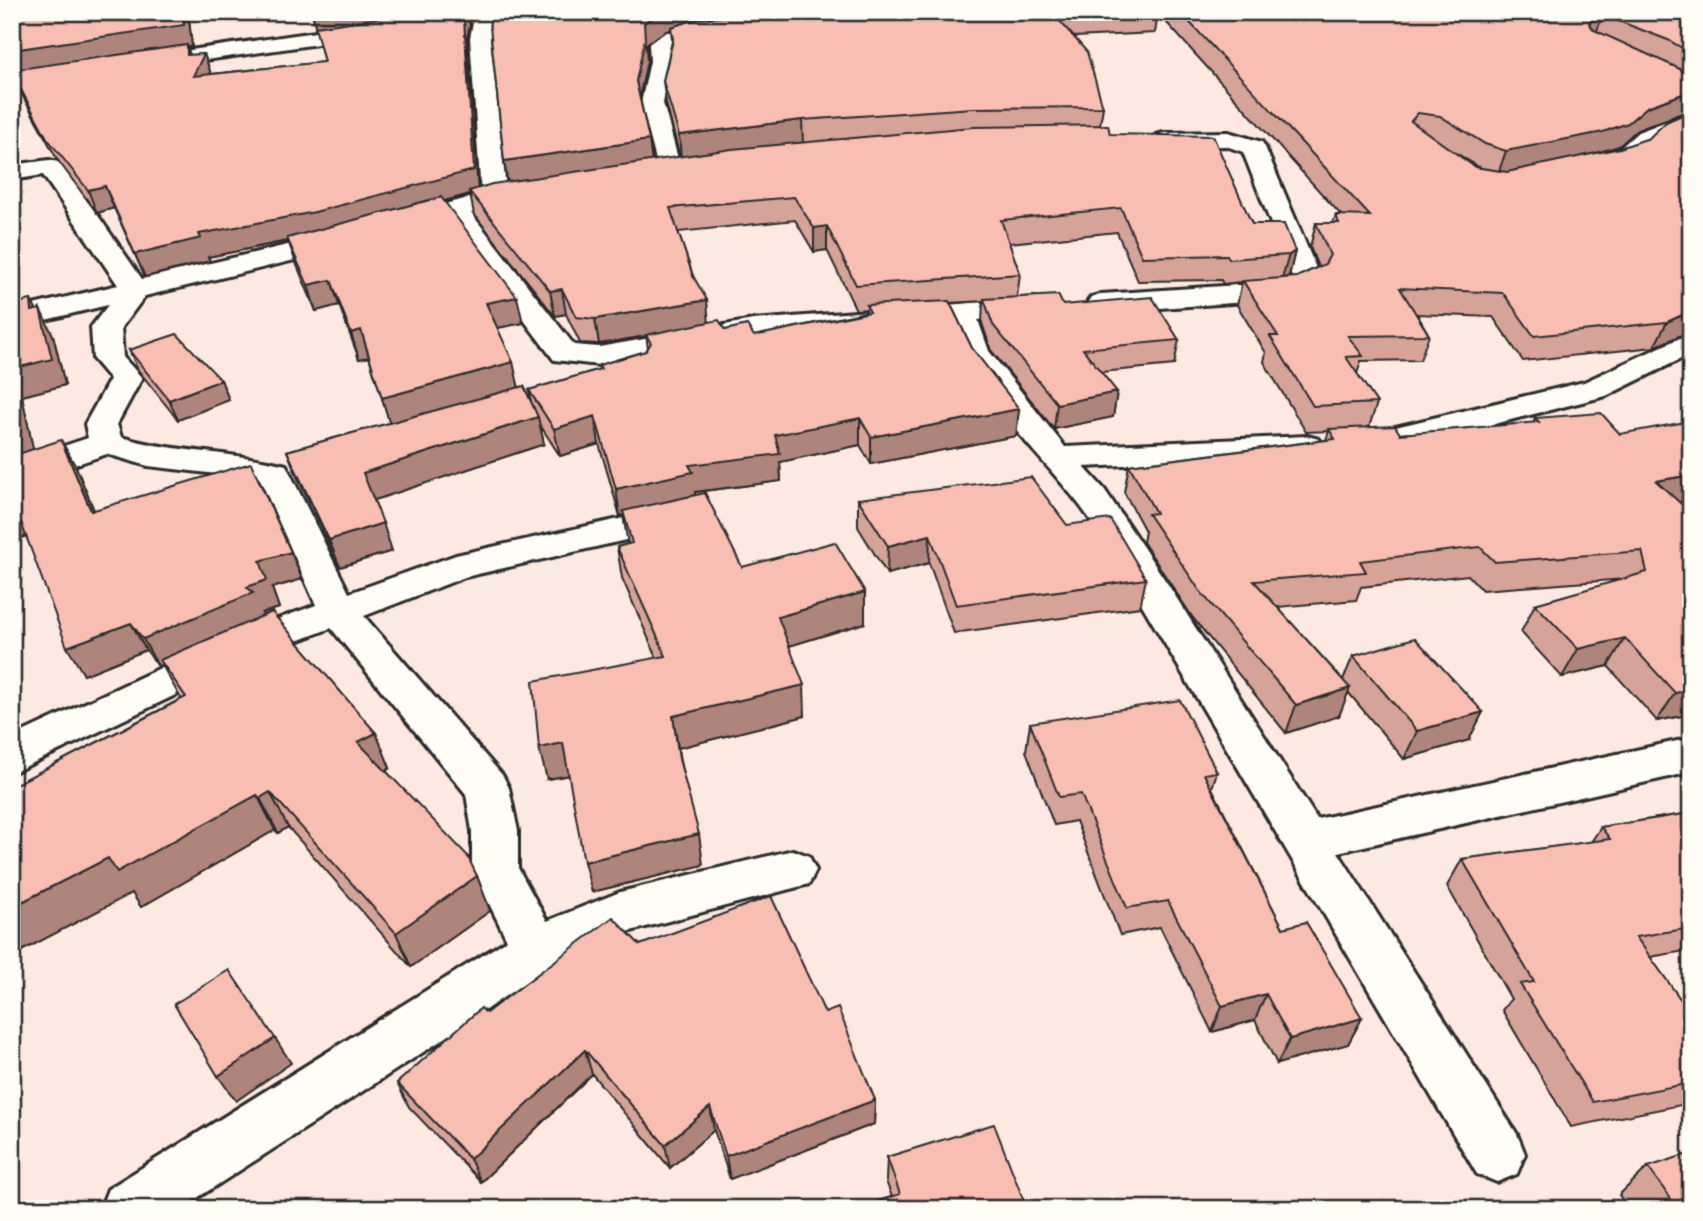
<svg xmlns="http://www.w3.org/2000/svg" width="1703" height="1221" font-family="'Architects Daughter',sans-serif">
  <style>
    .lines { fill: none; stroke-linecap: round; stroke-linejoin: round }
    .minor-casing { stroke: #2b2b2b; stroke-width: 6 }
    .minor { fill: #fdfcf7; fill-rule: evenodd }
    .wall { fill: #d6a399; stroke: #2b2b2b; stroke-width: 2; fill-rule: evenodd }
    .shaded-wall { fill: #ae857d; stroke: #2b2b2b; stroke-width: 2 }
    .building { fill: #f9beb2; stroke: #2b2b2b; stroke-width: 2 }
  </style>
  <rect width="100%" height="100%" fill="#fce9e2"/>
  <filter id="ink" filterUnits="userSpaceOnUse"><feTurbulence type="fractalNoise" baseFrequency=".0143" numOctaves="2"/><feDisplacementMap in="SourceGraphic" scale="14" xChannelSelector="R" yChannelSelector="G"/><feConvolveMatrix kernelMatrix="1 2 1 2 8 2 1 2 1" color-interpolation-filters="sRGB"/></filter>
  <g filter="url(#ink)">
    <g class="lines">
      <!-- minor casing -->
      <g class="minor-casing">
        <g id="minor">
          <path d="M454,12H495L490,38L506,189L522,185L531,188L535,193L531,198L471,213L574,345L599,347L753,320L1034,298L1044,301L1049,307L1044,313L978,320L989,351L1065,447L1307,436L1319,439L1324,446L1319,453L1307,456L1084,467L1104,489L1167,583L1317,819L1691,738V772L1338,852L1517,1134L1525,1154L1517,1174L1497,1182L1477,1174L1138,598C1119,567 1101,532 1078,503C1033,446 973,393 949,322L753,338L599,365L554,360L448,219L401,231L392,229L388,223L392,217L481,195L470,38L473,22L142,69L131,63L142,57Z"/>
          <path d="M722,23L729,25L732,29L729,33L675,42L670,46L672,61L663,103L681,170L678,175H660L641,103L650,61L649,44L662,33Z"/>
          <path d="M1691,112V127L1654,142L1638,158L1596,171L1587,169L1584,164L1587,159L1620,148L1638,132Z"/>
          <path d="M1228,132L1262,142L1265,147L1321,280L1317,286L1290,299L1101,312L1091,309L1087,303L1091,297L1101,294L1283,282L1292,277L1243,152L1226,146L1164,147L1156,145L1152,140L1156,135L1164,133Z"/>
          <path d="M49,160L58,162L69,174L142,279L343,232L353,234L357,240L353,246L145,296L121,328L123,357L142,378L117,424L121,437C175,453 231,451 286,465L349,593L456,555L678,506L691,509L696,517L691,525L465,577L364,616L503,776L509,788L518,831V868L547,921L620,892L793,850L809,856L816,870L809,884L627,932L553,963L445,1038L180,1209H100L108,1189L507,940L472,869V831L466,794L331,628L253,658L12,773V737L225,638L316,605L260,479L148,466L107,454L12,486V463L88,438L85,424L110,379L93,359L91,327L108,305L12,328V310L118,285L43,175L12,180V165Z"/>
          <path d="M1691,333V354L1606,396L1391,450L1374,452L1362,449L1357,442L1362,435L1584,382Z"/>
        </g>
      </g>
      <!-- minor -->
      <use href="#minor" class="minor"/>
    </g>
    <!-- wall -->
    <g class="wall">
      <path d="M312,12H467L470,25L467,38L478,188L508,182L504,161L490,12H1691V110L1637,130L1619,146L1602,151L1691,331L1654,347L1523,361L1493,317L1417,314L1429,335L1420,360L1361,361L1357,374L1377,403L1369,427L1400,434L1533,423L1535,418L1620,434L1691,500L1679,502L1691,714L1657,721L1608,666L1562,677L1521,632L1535,604L1625,579L1482,590L1468,575L1361,587L1356,600L1277,607L1343,680L1353,656L1469,740L1404,759L1348,692L1339,716L1286,733L1193,618L1143,542L1145,531L1124,492L1129,465L1326,440L1329,431L1306,432L1264,362L1266,353L1237,305L1242,282L1223,284L1221,280L1138,281L1117,232L1009,243L1020,274L1017,297L1063,305L1179,340L1174,365L1101,372L1117,392L1113,417L1054,429L991,350L982,323L983,301L950,303L972,348L1019,409L1016,436L871,464L860,445L780,462L781,481L695,492V495L742,567L865,592V623L789,646L805,716L678,748L680,761L703,865L592,892L569,775L547,779L657,658L622,578L617,547L628,544L623,515L620,516L599,444L560,456L540,425L544,444L374,500L392,551L340,567L298,479L287,451L390,423L369,357L359,359L339,305L316,311L296,263L288,241L208,257L210,261L145,277L114,208L97,213L57,159L20,91L12,74L189,19L192,47H187L190,55L204,54L211,74L324,62ZM1158,13L1341,215H1336L1333,223H1316L1310,247L1318,267L1297,277L1285,278L1289,276L1295,251L1110,134L1100,125L1103,107L1074,37L1155,33ZM671,30L672,41L663,81L666,103L680,157L652,161L649,140L640,98L647,61L646,44L666,31ZM1453,151L1477,166L1481,168L1475,167ZM470,194L474,214L555,316L566,314L580,343L599,344L646,336L648,348L646,351L599,365L600,369L529,390L531,402L519,387L497,328L523,323L444,201ZM795,220L814,252L827,250L856,310L866,309V312L754,336L725,330L709,322L678,232Z"/>
      <path d="M12,304L36,310L53,335L65,385L22,396L33,449L76,467L94,510L291,552L302,579L272,588L279,608L262,613L263,616L376,733L390,768L386,771L477,876L490,911L411,967L288,827L278,833L275,830L141,907L132,893L14,785L181,699L162,665L158,666L146,650L84,675L26,536L12,542Z"/>
      <path d="M129,350L221,380L229,400L178,420L138,370Z"/>
      <path d="M858,499L1067,525L1146,579L1140,607L954,633L929,563L887,574L858,527Z"/>
      <path d="M1030,723L1217,772L1212,788L1283,928L1362,1018L1348,1044L1277,1064L1255,1020L1212,1032L1160,927L1120,935L1076,821L1054,825L1026,751Z"/>
      <path d="M1691,813V950L1650,957L1691,1014V1103L1571,1127L1502,1010L1511,999L1447,886L1462,859L1591,842L1601,827Z"/>
      <path d="M640,945L825,1013L875,1100L874,1124L730,1179L714,1130L670,1168L592,1074L481,1182L409,1107L397,1083L486,1013Z"/>
      <path d="M887,1157L1027,1209L892,1197L886,1181Z"/>
      <path d="M1648,1167L1691,1209H1628L1619,1195Z"/>
    </g>
    <!-- shaded-wall -->
    <g class="shaded-wall">
      <path d="M183,12H187L189,19L192,47H187L194,65L204,54L211,74L200,97L12,73V50Z"/>
      <path d="M312,12H434L316,29Z"/>
      <path d="M465,12H467L470,25L467,38L478,192L469,191L470,194L322,234L208,257L210,261L145,277L135,254L199,234L464,19Z"/>
      <path d="M661,12H833L700,23L666,31L646,44L647,61L638,104L636,81L644,23Z"/>
      <path d="M1603,15L1595,36L1589,23L1594,17Z"/>
      <path d="M12,81L17,91L12,112Z"/>
      <path d="M1691,91L1690,110L1637,130L1619,146L1593,154L1498,174L1506,151L1647,107Z"/>
      <path d="M802,120L803,143L681,158L679,135Z"/>
      <path d="M649,140L652,163L508,185L504,161Z"/>
      <path d="M105,186L114,208L97,213L88,190Z"/>
      <path d="M827,226V250L814,252V228Z"/>
      <path d="M1295,251L1289,276L1282,279L1289,255Z"/>
      <path d="M331,280L339,305L316,311L308,285Z"/>
      <path d="M562,289L566,314L555,316L550,291Z"/>
      <path d="M517,297L523,323L492,329L486,303Z"/>
      <path d="M31,300L44,325L32,311Z"/>
      <path d="M707,300L709,325L599,344L595,319Z"/>
      <path d="M40,309L53,335L65,385L22,396L34,453L12,461V369Z"/>
      <path d="M1691,311V331L1654,347L1667,322Z"/>
      <path d="M361,330L369,357L359,359L351,333Z"/>
      <path d="M513,362L519,389L390,425L382,398Z"/>
      <path d="M221,380L229,400L178,420L169,400Z"/>
      <path d="M1117,392L1113,417L1054,429L1057,404Z"/>
      <path d="M1019,409L1016,436L871,464V437Z"/>
      <path d="M595,416L599,444L560,456L554,429Z"/>
      <path d="M538,417L544,444L372,501L363,473Z"/>
      <path d="M860,418V445L780,462L781,481L695,492V500L620,516L616,489L689,465L775,435Z"/>
      <path d="M61,440L76,467L105,539L91,511Z"/>
      <path d="M1691,475V500L1641,509L1656,481Z"/>
      <path d="M15,506L31,534L12,542V507Z"/>
      <path d="M383,523L392,551L340,567L329,540Z"/>
      <path d="M930,535L929,563L887,574L888,546Z"/>
      <path d="M291,552L302,579L272,588L279,608L262,613L265,621L160,660L162,665L158,666L143,639L247,587L260,561Z"/>
      <path d="M865,592V623L779,649L778,617Z"/>
      <path d="M131,623L146,650L84,675L67,647Z"/>
      <path d="M1625,638L1608,666L1562,677L1578,649Z"/>
      <path d="M804,685L805,716L678,748L673,716Z"/>
      <path d="M1350,688L1339,716L1286,733L1296,705Z"/>
      <path d="M1691,690V714L1657,721L1675,693Z"/>
      <path d="M1483,712L1469,740L1404,759L1417,731Z"/>
      <path d="M376,733L390,768L373,778L358,742Z"/>
      <path d="M563,743L571,775L547,779L539,748Z"/>
      <path d="M270,792L288,827L278,833L260,798Z"/>
      <path d="M257,795L275,830L141,907L132,893L12,956V907L108,858Z"/>
      <path d="M699,834L703,865L592,892L584,862Z"/>
      <path d="M477,876L490,911L411,967L396,933Z"/>
      <path d="M1266,994L1255,1020L1212,1032L1222,1006Z"/>
      <path d="M1362,1018L1348,1044L1277,1064L1290,1039Z"/>
      <path d="M275,1038L291,1063L236,1101L218,1076Z"/>
      <path d="M585,1050L592,1074L481,1182L470,1159Z"/>
      <path d="M875,1100L874,1124L730,1179L726,1156Z"/>
      <path d="M710,1107L714,1130L670,1168L665,1145Z"/>
    </g>
    <!-- building -->
    <g class="building">
      <path d="M12,12H183L184,25L12,50Z"/>
      <path d="M422,12H465L464,19L474,170L315,212L199,234L201,238L135,254L105,186L88,190L47,138L12,73V70L187,45V55L204,54L193,76L324,62L315,27Z"/>
      <path d="M490,12H661L644,23L645,39L636,81L649,140L504,161L489,17Z"/>
      <path d="M784,12H1158L1057,18L1087,52L1103,107L973,108L802,120L679,135L663,81L673,40L671,27L697,19Z"/>
      <path d="M1180,12H1691V53L1668,40L1603,15L1594,17L1589,23L1594,30L1691,74V91L1647,107L1628,123L1603,132L1506,151L1485,144L1440,116L1418,113L1411,121L1475,167L1507,172L1620,148L1649,138L1666,122L1691,111V311L1667,322L1534,336L1503,293L1400,288L1429,335L1348,336L1363,356L1346,357L1377,403L1313,406L1270,336H1278L1243,281L1297,277L1325,264L1330,255L1316,223H1339L1336,215L1370,216Z"/>
      <path d="M1108,125L1110,134L1213,136L1252,224H1284L1295,251L1289,255L1229,259L1227,255L1142,257L1121,208L1001,220L1020,274L856,285L827,226L814,228L794,197L670,208L693,276L707,300L595,319L576,317L562,289L550,291L469,191L492,184L732,149L973,127Z"/>
      <path d="M441,197L517,297L486,303L513,362L382,398L361,330L351,333L331,280L308,285L287,238Z"/>
      <path d="M1058,295L1063,305L1152,297L1179,340L1083,349L1117,392L1057,404L993,325L984,299Z"/>
      <path d="M31,300L32,311L40,309L52,359L12,369V304Z"/>
      <path d="M949,301L972,348L1019,409L871,437L860,418L775,435L780,454L689,465L693,472L616,489L595,416L554,429L529,390L601,369L599,365L646,351L651,343L646,335L719,320L725,330L747,325L754,336L870,312L866,305Z"/>
      <path d="M177,334L221,380L169,400L129,350Z"/>
      <path d="M524,386L538,417L363,473L383,523L329,540L287,451Z"/>
      <path d="M12,393L19,426L12,428Z"/>
      <path d="M1601,413L1620,434L1691,421V441L1686,444H1691V475L1656,481L1691,513V690L1675,693L1625,638L1578,649L1535,604L1647,572L1642,551L1495,562L1480,547L1360,561L1366,572L1254,581L1350,688L1296,705L1200,591L1148,514L1156,513L1129,465L1335,439L1329,429L1395,426L1400,434L1539,422L1535,418Z"/>
      <path d="M61,440L91,511L251,463L291,552L260,561L267,580L247,587L253,593L143,639L131,623L67,647L15,506L12,507V456Z"/>
      <path d="M1031,477L1067,525L1110,519L1146,579L956,605L930,535L888,546L858,499Z"/>
      <path d="M705,493L742,567L835,542L865,592L778,617L804,685L673,716L679,759L699,834L584,862L563,743L539,748L533,681L666,656L617,547L632,543L623,511Z"/>
      <path d="M272,612L376,733L358,742L467,855L477,876L396,933L270,792L260,798L257,795L117,872L108,858L12,907V786L186,697L160,660Z"/>
      <path d="M1415,638L1483,712L1417,731L1353,656Z"/>
      <path d="M1180,700L1217,772L1204,774L1283,928L1306,922L1362,1018L1290,1039L1266,994L1222,1006L1168,901L1127,908L1081,794L1059,797L1030,723Z"/>
      <path d="M1691,813V928L1636,937L1691,1014V1083L1593,1102L1520,984L1534,982L1462,859L1610,839L1601,827Z"/>
      <path d="M771,896L825,1013L838,1008L875,1100L726,1156L710,1107L665,1145L585,1050L470,1159L397,1083L481,1008L486,1013L613,917L640,945Z"/>
      <path d="M229,970L275,1038L218,1076L174,1004Z"/>
      <path d="M994,1124L1027,1209H853L900,1194L887,1157Z"/>
      <path d="M1691,1153V1209H1678L1648,1167Z"/>
      <path d="M1443,1202L1447,1209H1422Z"/>
    </g>
  </g>
  <!-- margin -->
  <rect width="1703" height="1221" fill="none" stroke="#fdfcf7" stroke-width="42"/>
  <rect x="21" y="21" width="1661" height="1179" fill="none" stroke="#2b2b2b" stroke-width="2.5" filter="url(#ink)"/>
</svg>
